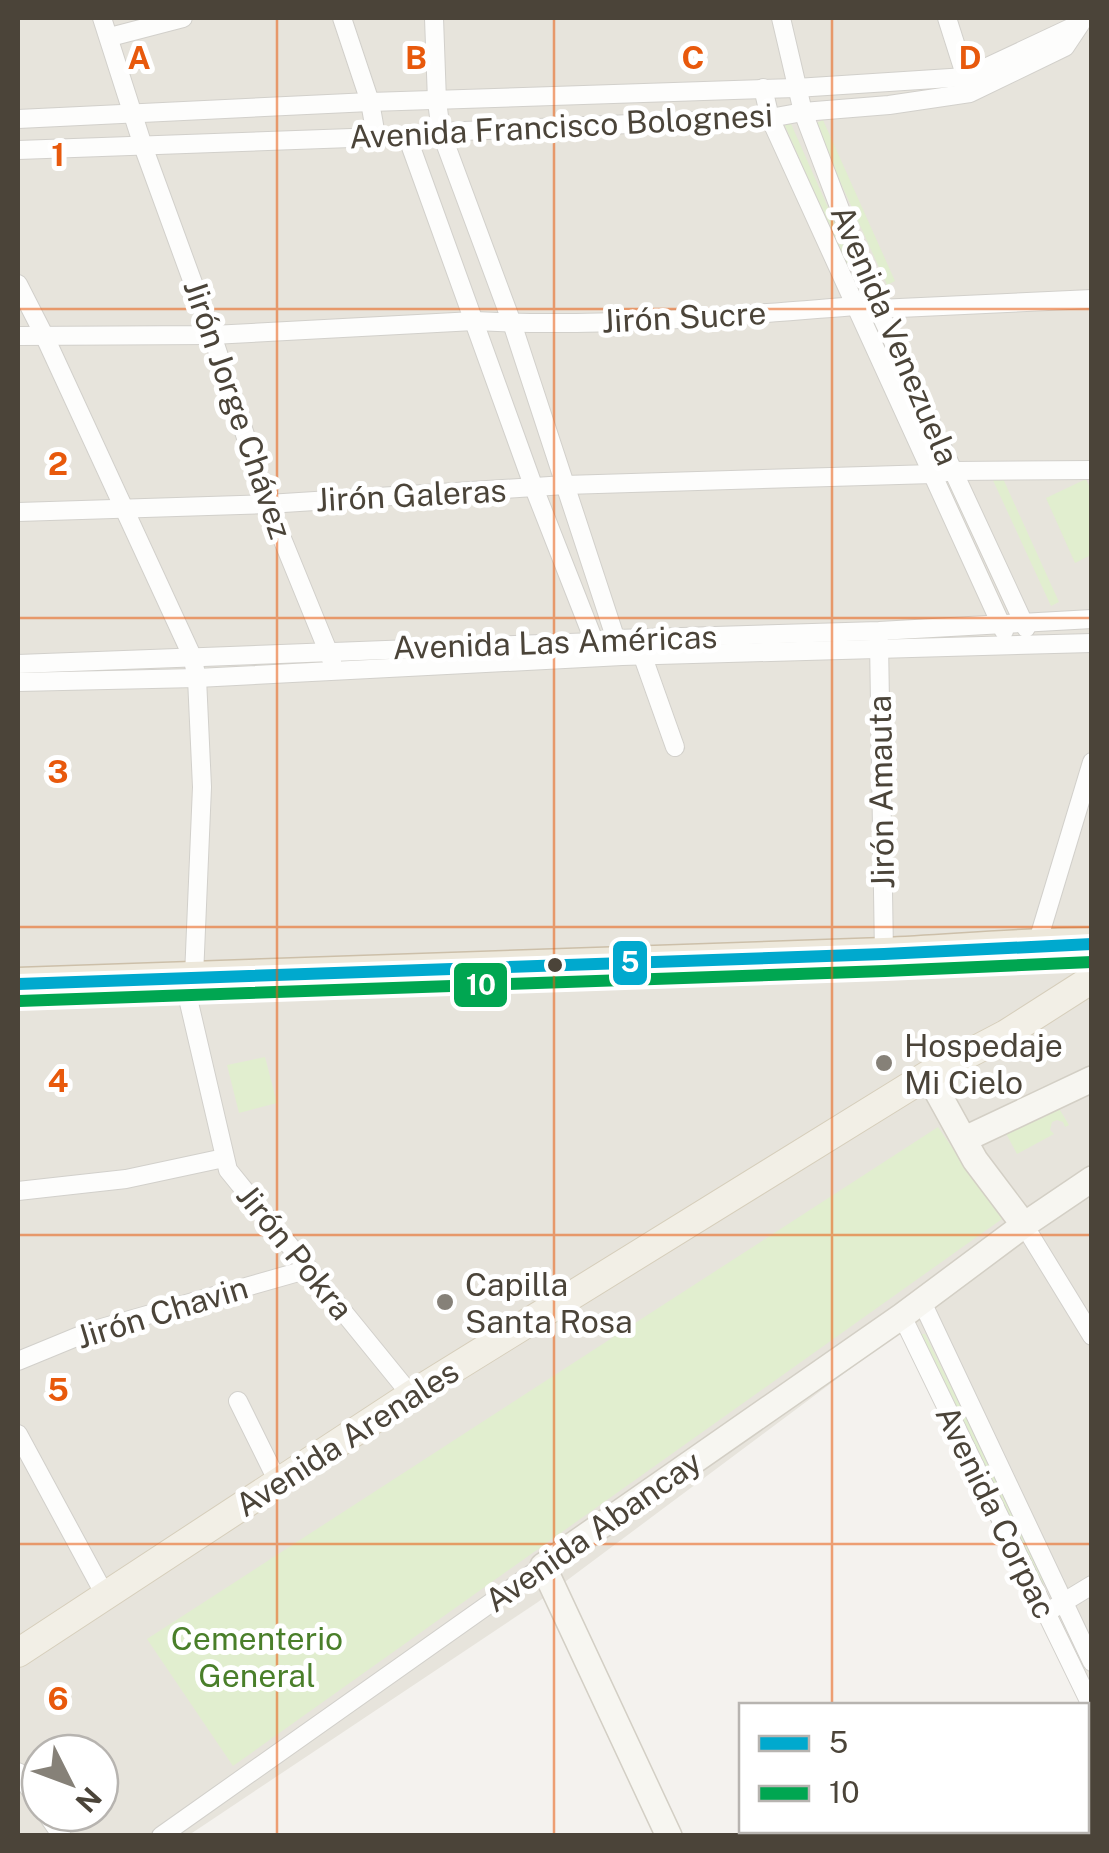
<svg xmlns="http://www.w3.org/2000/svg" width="1109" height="1853" font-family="'Public Sans',sans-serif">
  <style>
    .residential { fill: #e7e4dc; fill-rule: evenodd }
    .green { fill: #e1eecf }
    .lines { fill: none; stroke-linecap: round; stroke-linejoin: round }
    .taxiway { stroke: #e8e6e4; stroke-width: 42 }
    .runway { stroke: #e8e6e4; stroke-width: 105 }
    .street-casing { stroke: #d2d0cb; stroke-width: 20 }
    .secondary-casing { stroke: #d3cfc5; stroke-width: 28 }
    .primary-casing { stroke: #d6cebb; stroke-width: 30 }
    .highway-casing { stroke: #ccbfa9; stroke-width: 35 }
    .street { stroke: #fdfdfc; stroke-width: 18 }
    .secondary { stroke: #f7f6f1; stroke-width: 25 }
    .primary { stroke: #f2efe6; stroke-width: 28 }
    .highway { stroke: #ede8db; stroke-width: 32 }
    .bus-1-casing { stroke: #fff; stroke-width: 20 }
    .bus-2-casing { stroke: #fff; stroke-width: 20 }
    .bus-1 { stroke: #00a9ce; stroke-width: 12 }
    .bus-2 { stroke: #00a651; stroke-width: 12 }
    .grid { fill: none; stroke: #e8590c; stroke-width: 2.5; stroke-opacity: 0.55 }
    .bus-dot { fill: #4b4439; stroke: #fff; stroke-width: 4 }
    .poi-dot { fill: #868178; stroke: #fff; stroke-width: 4 }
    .labels { text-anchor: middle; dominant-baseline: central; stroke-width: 10; stroke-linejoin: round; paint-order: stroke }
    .street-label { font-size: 32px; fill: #4b4439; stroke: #fff }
    .poi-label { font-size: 32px; fill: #4b4439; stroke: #fff; text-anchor: start }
    .park-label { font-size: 32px; fill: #4a7f2a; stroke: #fff }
    .grid-label { font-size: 32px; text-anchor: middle; font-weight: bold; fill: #e8590c; stroke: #fff; stroke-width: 10; stroke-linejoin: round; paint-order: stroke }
    .line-badge { stroke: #fff; stroke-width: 4 }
    .badge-label { font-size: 28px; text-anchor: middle; font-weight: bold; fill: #fff }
  </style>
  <rect width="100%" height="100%" fill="#f4f2ee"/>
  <!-- residential -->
  <path class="residential" d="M18,18H1091V1725L1087,1714L1086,1706L913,1322L538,1602L189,1835H18ZM40,1753H100V1813H40Z"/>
  <!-- green -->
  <g class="green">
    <path d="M788,117L853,264L847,267L782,119Z"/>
    <path d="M823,120L895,281L887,285L814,124Z"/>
    <path d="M1000,472L1059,602L1051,606L991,476Z"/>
    <path d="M1086,479L1091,490V555L1075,563L1046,498Z"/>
    <path d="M265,1057L277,1103L239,1113L227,1065Z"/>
    <path d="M1055,1102L1069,1125L1065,1127L1063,1122L1057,1120L1052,1122L1050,1130L1054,1134L1017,1154L1002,1126Z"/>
    <path d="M938,1127L1002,1219L233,1766L147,1639Z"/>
    <path d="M919,1334H925L1047,1581L1040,1586Z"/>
  </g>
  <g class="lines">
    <!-- taxiway -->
    <path class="taxiway" d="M977,1830V1836"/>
    <!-- runway -->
    <path class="runway" d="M828,1830L830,1836"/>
    <!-- street casing -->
    <g class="street-casing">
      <g id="street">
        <path d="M102,18L143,146L212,335L268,504L332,661"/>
        <path d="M342,18L370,102L376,136"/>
        <path d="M434,18L437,101L441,132L512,323L618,646"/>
        <path d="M781,18L803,112L878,309L1026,628"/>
        <path d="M947,18L968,84"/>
        <path d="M110,37L183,18"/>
        <path d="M763,88L770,118L1004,631"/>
        <path d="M18,119L370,102L796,88L966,77L1079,24"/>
        <path d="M407,136L534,488L598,651"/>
        <path d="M18,150L407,136L441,132L770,118L803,112L889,105L970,93L1065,47L1081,23"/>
        <path d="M18,284L44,335L192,656L197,678L202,787L194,976"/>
        <path d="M868,313L878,309L1092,299"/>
        <path d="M18,336L212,335L474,321C602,328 729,316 856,306"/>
        <path d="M18,512L268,504L565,485L933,474L953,471L1092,470"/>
        <path d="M879,641L884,954"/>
        <path d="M643,657L675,747"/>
        <path d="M18,664L595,642L616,639L879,631L1092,619"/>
        <path d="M18,682L197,678L622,656L1092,643"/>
        <path d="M1037,944L1092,762"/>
        <path d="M183,977L228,1170L411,1395"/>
        <path d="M18,1191L126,1179L224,1158"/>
        <path d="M1024,1225L1092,1336"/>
        <path d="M922,1302L1092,1662"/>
        <path d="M902,1316L1092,1707"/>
        <path d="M18,1361L91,1331L309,1269"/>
        <path d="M238,1401L278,1482"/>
        <path d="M18,1434L105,1595"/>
        <path d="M1054,1608L1092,1585"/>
        <path d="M18,1772L40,1804"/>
        <path d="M46,1813L62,1836"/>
        <path d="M161,1836L543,1566"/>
      </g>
    </g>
    <!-- secondary casing -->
    <g class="secondary-casing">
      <g id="secondary">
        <path d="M928,1075L975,1160L1024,1225"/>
        <path d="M965,1139L1092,1079"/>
        <path d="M669,1836L543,1566L902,1316L1024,1225L1092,1179"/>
      </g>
    </g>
    <!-- primary casing -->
    <g class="primary-casing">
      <path id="primary" d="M18,1653L411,1395L928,1075L1006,1034L1092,979"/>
    </g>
    <!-- highway casing -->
    <g class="highway-casing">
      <path id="highway" d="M18,984L884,954C953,951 1022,944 1092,944"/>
    </g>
    <!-- street -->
    <use href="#street" class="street"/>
    <!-- secondary -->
    <use href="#secondary" class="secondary"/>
    <!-- primary -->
    <use href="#primary" class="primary"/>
    <!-- highway -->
    <use href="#highway" class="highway"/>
    <!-- bus-1 casing -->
    <g class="bus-1-casing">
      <path id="bus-1" d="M18,984L884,954L1092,944"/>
    </g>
    <!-- bus-2 casing -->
    <g class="bus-2-casing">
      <path id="bus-2" d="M19,1001L885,971L1092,962"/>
    </g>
    <!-- bus-1 -->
    <use href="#bus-1" class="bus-1"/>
    <!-- bus-2 -->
    <use href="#bus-2" class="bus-2"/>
  </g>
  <!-- grid -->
  <path class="grid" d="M277,18V1836M554,18V1836M832,18V1706M18,309H1092M18,618H1092M18,927H1092M18,1235H1092M18,1544H1092M832,1830V1836"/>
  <!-- markers -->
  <circle class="bus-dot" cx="555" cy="965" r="9"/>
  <g class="poi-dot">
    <circle cx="884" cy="1063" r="10"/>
    <circle cx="445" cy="1302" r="10"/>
  </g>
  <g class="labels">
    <!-- street labels -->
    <g class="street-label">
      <text transform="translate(561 126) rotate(-3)">Avenida Francisco Bolognesi</text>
      <text transform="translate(684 317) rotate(-3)">Jirón Sucre</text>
      <text transform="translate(895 335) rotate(67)">Avenida Venezuela</text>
      <text transform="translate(238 409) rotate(71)">Jirón Jorge Chávez</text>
      <text transform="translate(411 495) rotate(-3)">Jirón Galeras</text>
      <text transform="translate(555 642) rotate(-2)">Avenida Las Américas</text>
      <text transform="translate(881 792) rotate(-91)">Jirón Amauta</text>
      <text transform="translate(295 1252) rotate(51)">Jirón Pokra</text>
      <text transform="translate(162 1312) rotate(-17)">Jirón Chavin</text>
      <text transform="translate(347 1438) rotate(-33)">Avenida Arenales</text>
      <text transform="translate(996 1512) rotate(64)">Avenida Corpac</text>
      <text transform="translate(593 1531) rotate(-35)">Avenida Abancay</text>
    </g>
    <!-- poi labels -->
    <g class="poi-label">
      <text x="904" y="1045">Hospedaje<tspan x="904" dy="37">Mi Cielo</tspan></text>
      <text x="465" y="1284">Capilla<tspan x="465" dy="37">Santa Rosa</tspan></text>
    </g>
    <!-- park labels -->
    <g class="park-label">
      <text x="257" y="1638">Cementerio<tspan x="257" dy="37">General</tspan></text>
    </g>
  </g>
  <g class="grid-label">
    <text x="139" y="69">A</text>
    <text x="416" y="69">B</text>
    <text x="693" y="69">C</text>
    <text x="970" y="69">D</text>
    <text x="58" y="166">1</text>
    <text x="58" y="475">2</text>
    <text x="58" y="783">3</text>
    <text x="58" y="1092">4</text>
    <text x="58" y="1401">5</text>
    <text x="58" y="1710">6</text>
  </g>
  <g class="line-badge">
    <rect x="611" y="939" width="38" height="48" rx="10" fill="#00a9ce"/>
    <rect x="452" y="961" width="57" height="48" rx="10" fill="#00a651"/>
  </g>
  <g class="badge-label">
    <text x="630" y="972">5</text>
    <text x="481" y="995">10</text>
  </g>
  <!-- border -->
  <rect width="1109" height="1853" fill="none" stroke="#4b4439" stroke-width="40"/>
  <!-- legend -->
  <rect x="739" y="1703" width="350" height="130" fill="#ffffff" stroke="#b7b4b0" stroke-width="2.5"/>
  <rect x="759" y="1736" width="50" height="15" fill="#00a9ce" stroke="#b7b4b0" stroke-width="2.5"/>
  <text x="829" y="1753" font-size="30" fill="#4b4439">5</text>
  <rect x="759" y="1786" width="50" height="15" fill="#00a651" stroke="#b7b4b0" stroke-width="2.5"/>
  <text x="829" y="1803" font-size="30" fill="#4b4439">10</text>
  <!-- north arrow -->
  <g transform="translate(70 1783) rotate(132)"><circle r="48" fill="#ffffff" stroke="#b7b4b0" stroke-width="2.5"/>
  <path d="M0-8L18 38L0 25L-18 38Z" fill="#868178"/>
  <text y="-15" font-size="28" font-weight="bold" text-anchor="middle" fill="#4b4439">N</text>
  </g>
</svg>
